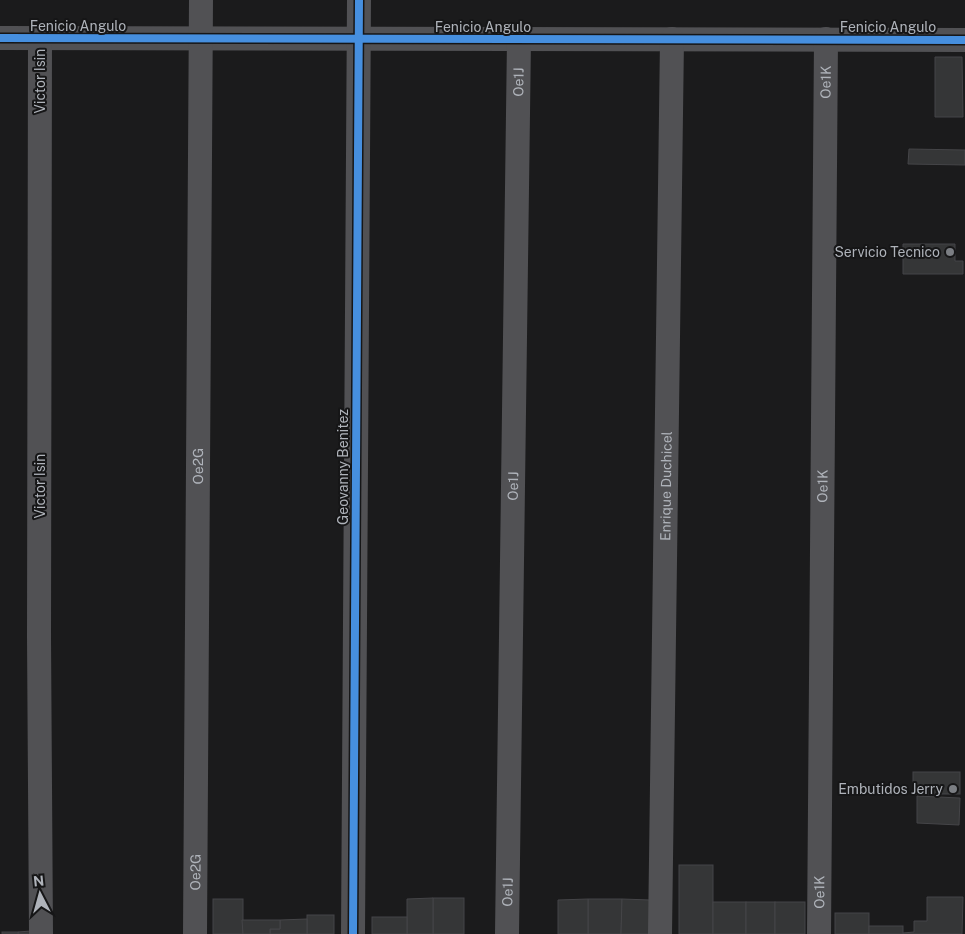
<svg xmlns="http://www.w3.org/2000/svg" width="965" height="934" font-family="'Public Sans',sans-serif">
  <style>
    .building { fill: #353637; stroke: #454548 }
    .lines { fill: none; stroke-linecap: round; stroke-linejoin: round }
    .minor { stroke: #515154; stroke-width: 24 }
    .cycleway-casing { stroke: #161617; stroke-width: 11 }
    .cycleway { stroke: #468fdf; stroke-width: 8 }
    .poi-dot { fill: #7b7e83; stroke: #161617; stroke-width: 2 }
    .labels { text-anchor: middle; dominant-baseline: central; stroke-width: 4; stroke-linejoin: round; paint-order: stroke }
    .street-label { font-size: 14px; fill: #afb3ba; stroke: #161617 }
    .poi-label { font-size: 14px; fill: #afb3ba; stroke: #161617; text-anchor: end }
  </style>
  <rect width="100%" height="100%" fill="#1b1b1c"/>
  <!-- building -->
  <g class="building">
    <path d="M935,57H962L963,117H935Z"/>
    <path d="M909,149L965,150V165L908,164Z"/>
    <path d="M903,244H955V261H963V274H903Z"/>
    <rect x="913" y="772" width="47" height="22"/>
    <path d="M917,796L960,798L959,825L917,823Z"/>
    <rect x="679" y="865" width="34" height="69"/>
    <path d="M927,897H963L962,934H903V933L914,932V921H927Z"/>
    <rect x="433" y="898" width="31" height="36"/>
    <path d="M433,898V934H407V899Z"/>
    <rect x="213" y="899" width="30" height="35"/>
    <path d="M588,899H622L621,934H588Z"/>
    <path d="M588,899V934H558V900Z"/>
    <path d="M622,899L650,900V934H621Z"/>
    <rect x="713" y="902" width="33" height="32"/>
    <rect x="746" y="902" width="29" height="32"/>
    <rect x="775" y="902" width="30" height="32"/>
    <rect x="835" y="913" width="34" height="21"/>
    <rect x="307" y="915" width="27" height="19"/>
    <rect x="372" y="917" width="35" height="17"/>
    <path d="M307,919V934H270V929H280V920Z"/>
    <path d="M242,920H280V929H270V934H243Z"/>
    <rect x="869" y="926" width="34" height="8"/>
    <path d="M31,931V934H18V932Z"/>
    <rect x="2" y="932" width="16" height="2"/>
  </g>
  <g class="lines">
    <!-- minor -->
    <g class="minor">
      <path d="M0,38L965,40"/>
      <path d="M40,38L39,637L41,934"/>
      <path id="s1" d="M195,934L201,0"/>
      <path d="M353,934L359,0"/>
      <path id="s2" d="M507,934L519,39"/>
      <path id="s3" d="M660,934L672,39"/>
      <path id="s4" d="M819,934L826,39"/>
    </g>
    <!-- cycleway casing -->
    <g class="cycleway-casing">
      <g id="cycleway">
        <path d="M0,38L965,40"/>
        <path d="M353,934L359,0"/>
      </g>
    </g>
    <!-- cycleway -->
    <use href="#cycleway" class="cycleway"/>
  </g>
  <!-- markers -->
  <g class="poi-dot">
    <circle cx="950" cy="252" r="5"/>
    <circle cx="953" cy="789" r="5"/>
  </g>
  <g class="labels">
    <!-- street labels -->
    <g class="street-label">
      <text x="78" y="26">Fenicio Angulo</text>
      <text x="483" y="27">Fenicio Angulo</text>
      <text x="888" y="27">Fenicio Angulo</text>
      <text transform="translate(40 81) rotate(-90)">Victor Isin</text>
      <text stroke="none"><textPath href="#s2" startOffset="852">Oe1J</textPath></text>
      <text stroke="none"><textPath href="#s4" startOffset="852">Oe1K</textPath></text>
      <text stroke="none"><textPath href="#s1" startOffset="468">Oe2G</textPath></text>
      <text transform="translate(343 467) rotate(-90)">Geovanny Benitez</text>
      <text transform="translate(40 486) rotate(-90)">Victor Isin</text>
      <text stroke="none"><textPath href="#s2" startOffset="448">Oe1J</textPath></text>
      <text stroke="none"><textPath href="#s3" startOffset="448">Enrique Duchicel</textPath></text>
      <text stroke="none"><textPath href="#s4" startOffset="448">Oe1K</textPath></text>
      <text stroke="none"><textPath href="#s1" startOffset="62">Oe2G</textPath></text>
      <text stroke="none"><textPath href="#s2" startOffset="42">Oe1J</textPath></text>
      <text stroke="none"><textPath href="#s4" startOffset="42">Oe1K</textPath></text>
    </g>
    <!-- poi labels -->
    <g class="poi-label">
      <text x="940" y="252">Servicio Tecnico</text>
      <text x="943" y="789">Embutidos Jerry</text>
    </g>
  </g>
  <!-- north arrow -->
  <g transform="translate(40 894) rotate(354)" stroke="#161617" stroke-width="4" paint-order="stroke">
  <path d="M0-4L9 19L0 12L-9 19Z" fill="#afb3ba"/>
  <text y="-8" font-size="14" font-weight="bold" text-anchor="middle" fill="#afb3ba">N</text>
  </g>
</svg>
